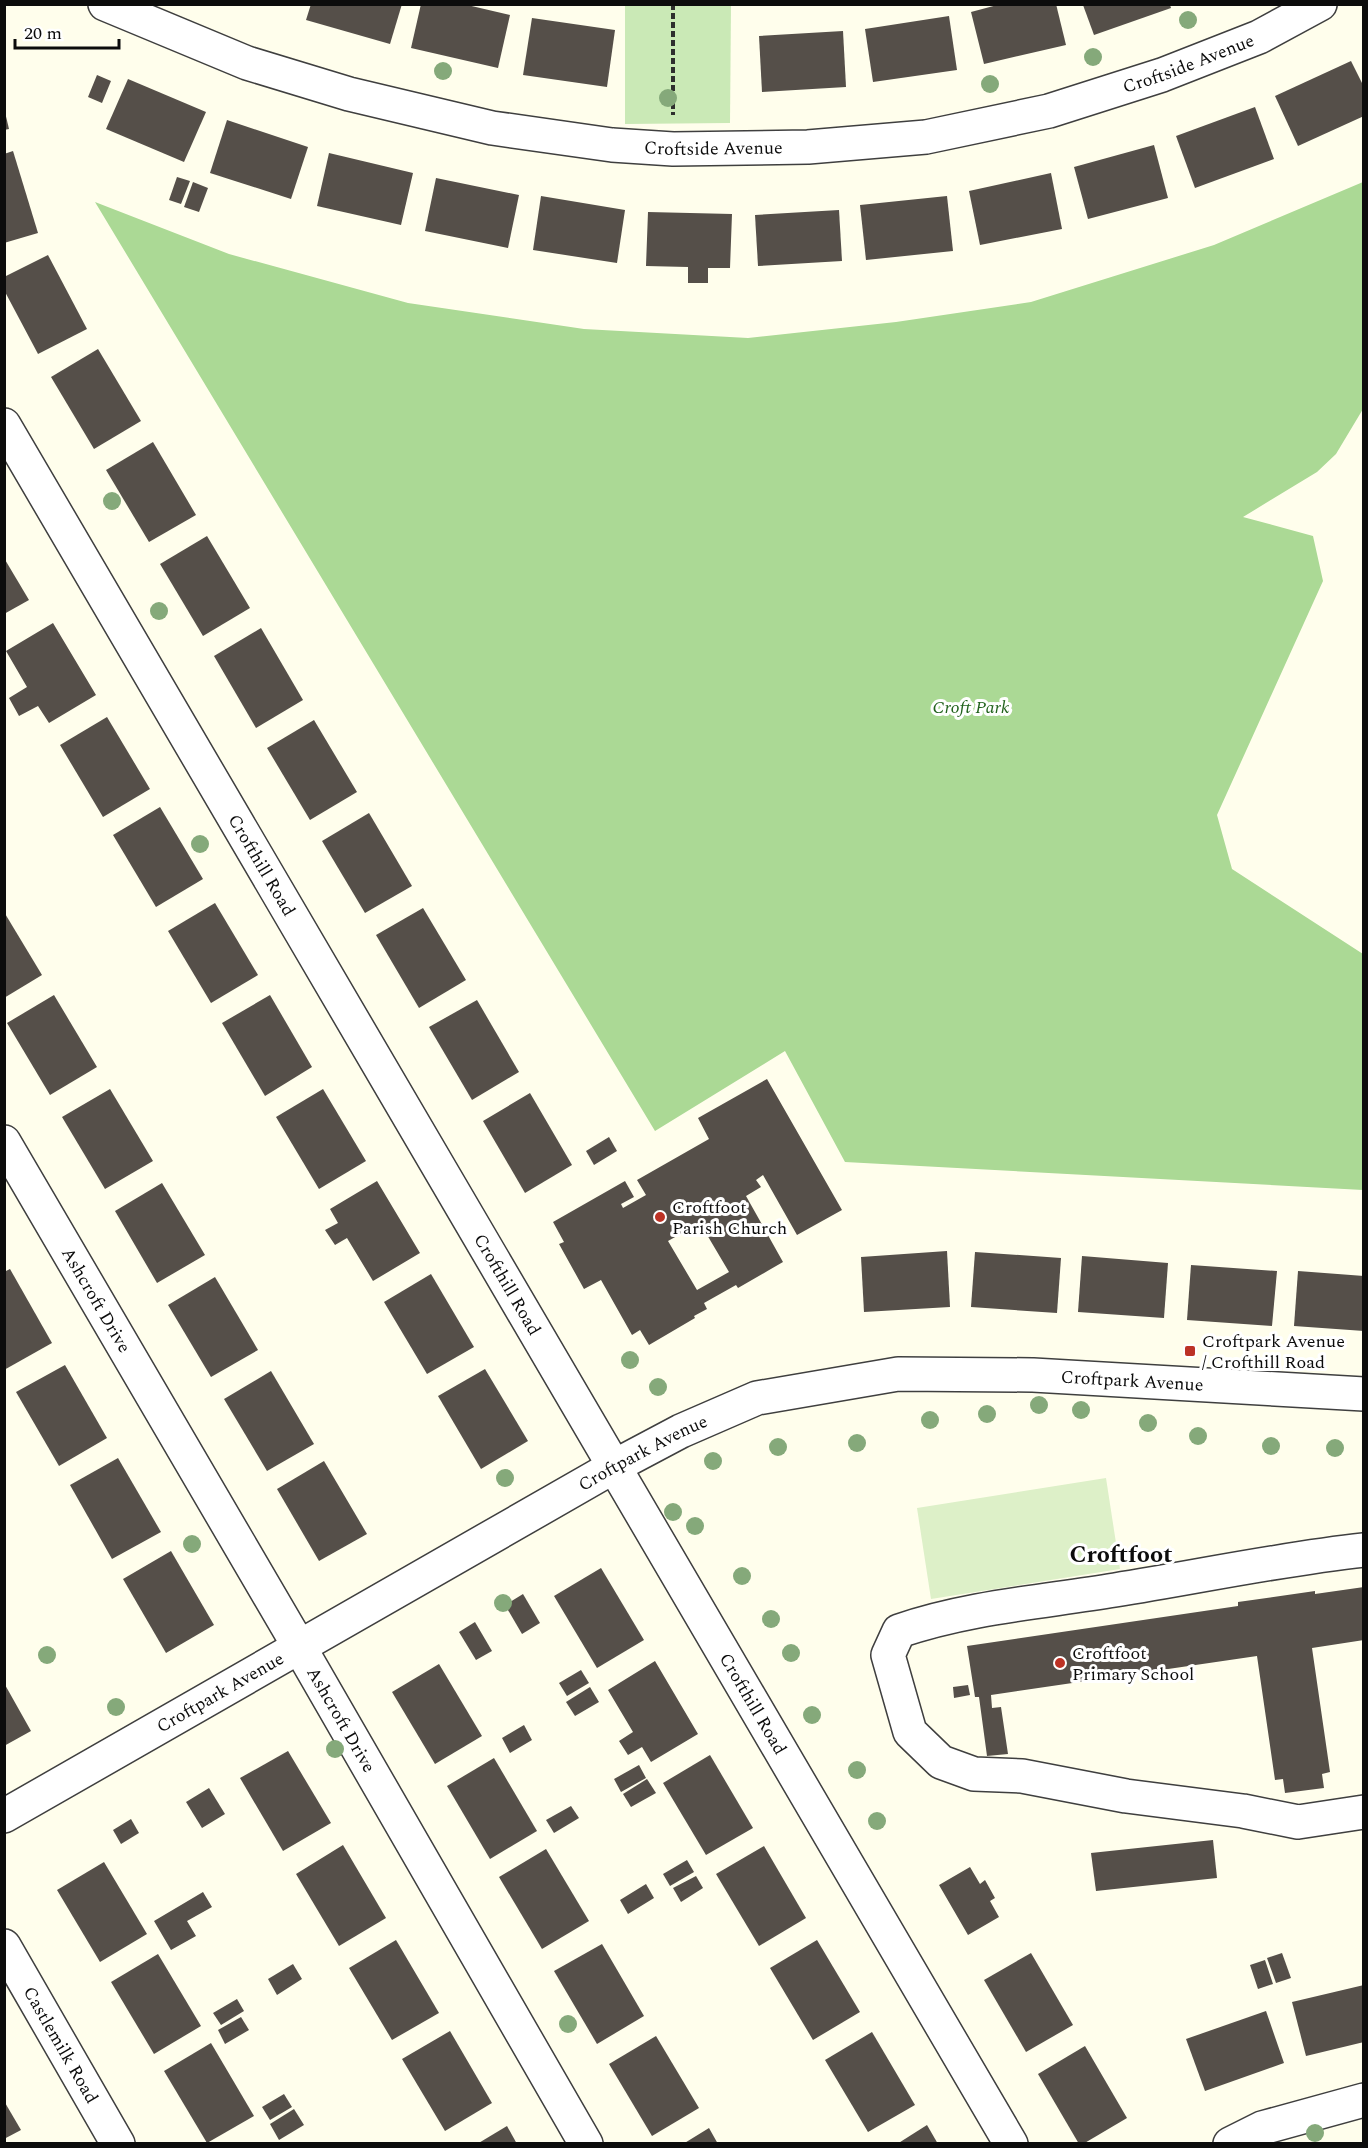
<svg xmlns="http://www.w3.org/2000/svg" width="1368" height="2148" font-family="Spectral,serif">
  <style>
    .green { fill: #cae9b6 }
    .forest { fill: #abd995 }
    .pitch { fill: #ddf0c8 }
    .building { fill: #554f49; fill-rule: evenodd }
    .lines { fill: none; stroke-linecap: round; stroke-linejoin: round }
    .minor-casing { stroke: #3f3f3f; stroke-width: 36 }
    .path { stroke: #2e2e2e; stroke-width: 4; stroke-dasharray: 6 3; stroke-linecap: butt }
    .minor { stroke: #fff; stroke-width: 33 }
    .tree { fill: #85a97a }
    .poi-dot { fill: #bc3225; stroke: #fff; stroke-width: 2 }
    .labels { text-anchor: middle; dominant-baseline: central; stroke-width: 6; stroke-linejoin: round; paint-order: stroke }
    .street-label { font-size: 18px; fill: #0c0c0c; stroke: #fff }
    .park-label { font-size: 18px; font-style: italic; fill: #22631d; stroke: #fff }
    .poi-label { font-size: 18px; fill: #0c0c0c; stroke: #fff; text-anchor: start }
    .district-label { font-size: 24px; font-weight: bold; fill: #0c0c0c; stroke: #fff }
  </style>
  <rect width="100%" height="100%" fill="#fffeec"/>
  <!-- green -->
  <path class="green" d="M625,5H731L730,123L625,124Z"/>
  <!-- forest -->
  <path class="forest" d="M1363,182V409L1336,454L1317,472L1243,517L1313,536L1323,581L1217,815L1232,869L1363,954V1190L845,1162L785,1051L655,1131L95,202L229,254L408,303L584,329L748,338L896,322L1031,302L1214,245Z"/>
  <!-- pitch -->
  <path class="pitch" d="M1106,1478L1120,1569L931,1599L917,1508Z"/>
  <!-- building -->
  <g class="building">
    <path d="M311,4H402L390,44L306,20Z"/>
    <path d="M421,4H463L510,15L498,68L411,48Z"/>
    <path d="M1001,4H1056L1066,45L984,64L971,12Z"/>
    <path d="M1083,5H1170L1171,8L1094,35Z"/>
    <path d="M949,16L957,70L873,82L865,29Z"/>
    <path d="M532,18L615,30L607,87L523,75Z"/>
    <path d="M843,31L846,87L762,92L759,36Z"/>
    <path d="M1351,61L1364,87V116L1298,146L1275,96Z"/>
    <path d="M97,75L111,81L102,103L88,97Z"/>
    <path d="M128,79L206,112L184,162L106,129Z"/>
    <path d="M1255,107L1274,159L1195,188L1176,136Z"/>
    <path d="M4,108L9,129L4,130Z"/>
    <path d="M227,120L308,147L291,199L210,173Z"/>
    <path d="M1154,145L1168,198L1088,219L1074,167Z"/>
    <path d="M13,151L38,233L4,243V154Z"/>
    <path d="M329,153L413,173L401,225L317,206Z"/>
    <path d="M1051,173L1062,229L980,245L969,191Z"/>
    <path d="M177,177L190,181L181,204L169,200Z"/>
    <path d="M436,178L519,195L508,248L425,231Z"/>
    <path d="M193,182L208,188L199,212L184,207Z"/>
    <path d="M541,196L625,210L617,263L533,250Z"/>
    <path d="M947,196L953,251L866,260L860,205Z"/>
    <path d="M839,210L842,261L758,266L755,215Z"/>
    <path d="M648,212L732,214L730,268H708V283H688V267L646,266Z"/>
    <path d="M48,255L87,329L38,354L4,290V277Z"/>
    <path d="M98,349L141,421L94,449L51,377Z"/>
    <path d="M153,442L196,515L149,542L106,470Z"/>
    <path d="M207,536L250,608L203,636L160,564Z"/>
    <path d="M4,558L29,600L4,614Z"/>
    <path d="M53,623L96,695L49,723L38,706L19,716L9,698L27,687L6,651Z"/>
    <path d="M261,628L303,700L256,728L214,656Z"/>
    <path d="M107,717L150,789L103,817L60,745Z"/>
    <path d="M314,720L357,792L310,820L267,748Z"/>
    <path d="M160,807L203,879L156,907L113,835Z"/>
    <path d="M369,813L412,886L365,913L322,841Z"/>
    <path d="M215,903L258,975L211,1003L168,931Z"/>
    <path d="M423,908L466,980L419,1008L376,935Z"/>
    <path d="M4,912L42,975L4,998Z"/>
    <path d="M54,995L97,1067L50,1095L7,1023Z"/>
    <path d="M270,995L312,1067L265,1096L222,1023Z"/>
    <path d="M477,1000L519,1072L472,1100L429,1027Z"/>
    <path d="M767,1079L842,1210L797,1235L763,1175L756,1180L761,1187L746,1196L783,1262L738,1288L736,1285L704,1303L707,1309L694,1316L695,1318L649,1345L640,1330L632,1335L601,1280L584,1289L559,1244L564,1242L553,1222L625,1181L634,1197L621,1204L623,1208L646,1195L637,1180L709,1139L698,1118ZM700,1223L729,1272L697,1290L668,1241Z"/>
    <path d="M110,1089L153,1161L105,1189L62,1117Z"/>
    <path d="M323,1089L366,1161L319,1189L276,1117Z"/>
    <path d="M530,1093L572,1165L525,1193L483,1121Z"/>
    <path d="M609,1137L617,1151L594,1165L586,1151Z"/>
    <path d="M377,1181L420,1253L373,1281L347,1238L335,1245L325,1230L338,1223L330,1209Z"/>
    <path d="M162,1183L205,1255L157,1283L115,1211Z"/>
    <path d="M947,1251L950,1307L864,1312L861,1257Z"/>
    <path d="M975,1252L1061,1258L1057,1313L971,1307Z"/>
    <path d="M1082,1256L1168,1263L1164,1318L1078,1312Z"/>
    <path d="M1191,1265L1277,1271L1272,1326L1187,1320Z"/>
    <path d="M10,1269L52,1343L4,1370V1272Z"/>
    <path d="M1298,1271L1364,1276V1331L1294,1326Z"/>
    <path d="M431,1274L474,1347L427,1374L384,1302Z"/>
    <path d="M215,1277L258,1350L211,1377L168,1305Z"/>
    <path d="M65,1365L107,1438L59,1466L16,1392Z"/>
    <path d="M485,1369L528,1441L481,1469L438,1396Z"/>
    <path d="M271,1371L314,1444L267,1471L224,1399Z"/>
    <path d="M118,1458L161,1532L112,1559L70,1485Z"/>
    <path d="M324,1461L367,1534L319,1561L277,1489Z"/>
    <path d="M171,1551L214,1625L166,1653L123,1579Z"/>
    <path d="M601,1568L644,1640L597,1668L554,1596Z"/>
    <path d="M1364,1587V1640L1312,1648L1330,1772L1322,1774L1324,1788L1285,1793L1283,1779L1275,1780L1257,1656L991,1695L992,1708L1001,1707L1008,1754L987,1756L979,1697H975L967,1646L1238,1606V1602L1315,1591V1594Z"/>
    <path d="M523,1594L540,1623L522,1634L505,1605Z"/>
    <path d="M475,1622L492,1651L476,1660L459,1632Z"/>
    <path d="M655,1661L698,1734L651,1762L642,1747L628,1755L619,1741L633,1732L608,1690Z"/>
    <path d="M439,1664L482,1736L435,1764L392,1692Z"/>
    <path d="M581,1670L589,1683L567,1696L559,1683Z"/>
    <path d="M4,1683L31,1731L4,1746Z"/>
    <path d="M968,1685L970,1695L954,1698L953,1687Z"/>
    <path d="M590,1687L599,1702L575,1716L566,1702Z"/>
    <path d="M524,1725L532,1740L510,1753L502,1738Z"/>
    <path d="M288,1751L331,1823L283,1851L240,1778Z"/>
    <path d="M710,1755L753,1828L706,1855L663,1783Z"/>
    <path d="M494,1758L537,1831L490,1859L447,1786Z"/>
    <path d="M639,1765L646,1778L621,1792L614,1779Z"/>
    <path d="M647,1779L656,1793L631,1807L623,1794Z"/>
    <path d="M209,1788L225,1814L202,1828L186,1802Z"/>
    <path d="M571,1806L579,1818L554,1833L546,1820Z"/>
    <path d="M131,1819L139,1833L121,1844L113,1830Z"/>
    <path d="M1213,1840L1217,1878L1096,1891L1091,1853Z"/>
    <path d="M343,1845L386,1918L339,1946L296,1874Z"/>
    <path d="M764,1846L806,1918L759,1946L716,1874Z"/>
    <path d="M546,1849L589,1921L542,1949L499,1877Z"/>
    <path d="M687,1860L694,1872L670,1886L663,1874Z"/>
    <path d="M104,1862L147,1934L100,1962L57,1890Z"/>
    <path d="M970,1867L980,1884L985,1880L995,1898L990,1901L999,1917L968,1935L939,1885Z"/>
    <path d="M696,1876L703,1888L681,1902L673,1888Z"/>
    <path d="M646,1884L654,1898L628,1914L620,1900Z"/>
    <path d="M203,1892L212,1907L187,1921L196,1936L171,1950L154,1921Z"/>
    <path d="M396,1940L439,2013L392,2040L349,1968Z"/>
    <path d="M817,1940L860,2012L813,2040L770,1968Z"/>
    <path d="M602,1944L644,2016L597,2044L554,1971Z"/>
    <path d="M1031,1953L1073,2025L1026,2052L984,1980Z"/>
    <path d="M1282,1953L1291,1978L1276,1983L1267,1958Z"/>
    <path d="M158,1954L201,2026L154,2054L111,1982Z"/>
    <path d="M1265,1960L1273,1984L1258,1989L1250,1965Z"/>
    <path d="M293,1964L302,1979L277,1995L268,1979Z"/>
    <path d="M1364,1985V2042L1306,2056L1292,2002Z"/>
    <path d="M237,1999L244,2011L221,2025L213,2013Z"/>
    <path d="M1266,2011L1284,2063L1205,2091L1186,2039Z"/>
    <path d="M241,2017L249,2030L225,2044L218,2030Z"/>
    <path d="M450,2031L492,2103L445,2131L402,2059Z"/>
    <path d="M872,2032L915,2105L868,2132L825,2060Z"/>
    <path d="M656,2036L699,2108L652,2136L609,2064Z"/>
    <path d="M211,2043L254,2116L207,2143L164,2071Z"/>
    <path d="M1085,2046L1127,2118L1083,2144H1079L1038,2074Z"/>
    <path d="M284,2094L292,2107L270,2120L262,2107Z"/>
    <path d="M4,2101L21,2130L4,2139Z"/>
    <path d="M294,2109L304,2125L279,2140L270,2124Z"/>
    <path d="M927,2125L938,2144H897Z"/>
    <path d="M507,2126L517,2144H477Z"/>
    <path d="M709,2128L718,2144H683Z"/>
  </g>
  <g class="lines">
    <!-- minor casing -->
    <g class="minor-casing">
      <g id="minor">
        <path id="s1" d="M105,4L247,63L349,94L492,128L612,145L673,149L808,147L926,137L1049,111L1162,75L1259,37L1320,4"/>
        <path id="s2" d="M4,425L1011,2144"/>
        <path id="s3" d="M4,1142L300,1648L586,2144"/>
        <path d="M1364,1550C1280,1559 1198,1577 1115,1590C1042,1602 969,1607 899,1631L888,1655L910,1732L941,1762L974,1774L1022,1776L1126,1796L1243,1811L1298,1822L1364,1812"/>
        <path id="s4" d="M4,1816L615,1466L681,1431L757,1398L898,1374L1033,1375L1364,1394"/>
        <path id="s5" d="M4,1946L118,2144"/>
        <path d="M1230,2144L1262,2128L1364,2100"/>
      </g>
    </g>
    <!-- path -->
    <path class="path" d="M673,4V115"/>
    <!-- minor -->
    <use href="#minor" class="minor"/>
  </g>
  <!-- trees -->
  <g class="tree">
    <circle cx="1188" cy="20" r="9"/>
    <circle cx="1093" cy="57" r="9"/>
    <circle cx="443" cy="71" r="9"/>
    <circle cx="990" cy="84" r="9"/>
    <circle cx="668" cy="98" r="9"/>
    <circle cx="112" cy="501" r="9"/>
    <circle cx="159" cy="611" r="9"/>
    <circle cx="200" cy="844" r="9"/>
    <circle cx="630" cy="1360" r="9"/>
    <circle cx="658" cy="1387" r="9"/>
    <circle cx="1039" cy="1405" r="9"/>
    <circle cx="1081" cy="1410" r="9"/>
    <circle cx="987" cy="1414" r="9"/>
    <circle cx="930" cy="1420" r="9"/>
    <circle cx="1148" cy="1423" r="9"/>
    <circle cx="1198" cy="1436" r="9"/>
    <circle cx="857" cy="1443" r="9"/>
    <circle cx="1271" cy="1446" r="9"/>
    <circle cx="778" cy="1447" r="9"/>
    <circle cx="1335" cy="1448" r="9"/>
    <circle cx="713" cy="1461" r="9"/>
    <circle cx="505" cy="1478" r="9"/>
    <circle cx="673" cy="1512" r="9"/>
    <circle cx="695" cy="1526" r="9"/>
    <circle cx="192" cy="1544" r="9"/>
    <circle cx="742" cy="1576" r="9"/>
    <circle cx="503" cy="1603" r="9"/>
    <circle cx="771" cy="1619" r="9"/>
    <circle cx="791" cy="1653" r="9"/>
    <circle cx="47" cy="1655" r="9"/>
    <circle cx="116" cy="1707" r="9"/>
    <circle cx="812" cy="1715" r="9"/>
    <circle cx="335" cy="1749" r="9"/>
    <circle cx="857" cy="1770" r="9"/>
    <circle cx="877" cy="1821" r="9"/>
    <circle cx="568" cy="2024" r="9"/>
    <circle cx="1315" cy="2133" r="9"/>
  </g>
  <!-- markers -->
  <g class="poi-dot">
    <circle cx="660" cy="1217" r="6"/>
    <rect x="1184" y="1345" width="12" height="12" rx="3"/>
    <circle cx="1060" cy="1663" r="6"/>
  </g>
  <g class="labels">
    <!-- street labels -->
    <g class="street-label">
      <text stroke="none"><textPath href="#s1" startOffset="1116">Croftside Avenue</textPath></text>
      <text stroke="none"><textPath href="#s1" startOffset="630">Croftside Avenue</textPath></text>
      <text stroke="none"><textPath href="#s2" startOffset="510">Crofthill Road</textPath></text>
      <text stroke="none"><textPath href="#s2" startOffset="996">Crofthill Road</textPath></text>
      <text stroke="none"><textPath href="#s3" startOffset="183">Ashcroft Drive</textPath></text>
      <text stroke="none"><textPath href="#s4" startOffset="1239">Croftpark Avenue</textPath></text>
      <text stroke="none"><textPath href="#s4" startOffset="735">Croftpark Avenue</textPath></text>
      <text stroke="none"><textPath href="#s4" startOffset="249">Croftpark Avenue</textPath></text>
      <text stroke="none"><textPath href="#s2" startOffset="1482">Crofthill Road</textPath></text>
      <text stroke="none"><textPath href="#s3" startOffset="669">Ashcroft Drive</textPath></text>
      <text stroke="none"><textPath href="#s5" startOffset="114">Castlemilk Road</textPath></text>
    </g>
    <!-- park labels -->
    <g class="park-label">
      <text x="971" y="707">Croft Park</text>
    </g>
    <!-- poi labels -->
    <g class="poi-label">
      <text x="672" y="1207">Croftfoot<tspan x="672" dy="21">Parish Church</tspan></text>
      <text x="1202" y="1341">Croftpark Avenue<tspan x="1202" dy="21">/ Crofthill Road</tspan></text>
      <text x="1072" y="1653">Croftfoot<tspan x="1072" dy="21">Primary School</tspan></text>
    </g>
    <!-- district labels -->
    <g class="district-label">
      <text x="1121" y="1555">Croftfoot</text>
    </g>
  </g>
  <!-- border -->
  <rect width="1368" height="2148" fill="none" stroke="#0c0c0c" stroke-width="12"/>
  <!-- scale -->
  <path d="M15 39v9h104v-9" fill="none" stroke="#0c0c0c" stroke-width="3"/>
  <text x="24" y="39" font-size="18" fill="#0c0c0c" stroke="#ffffff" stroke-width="4.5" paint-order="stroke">20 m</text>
</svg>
